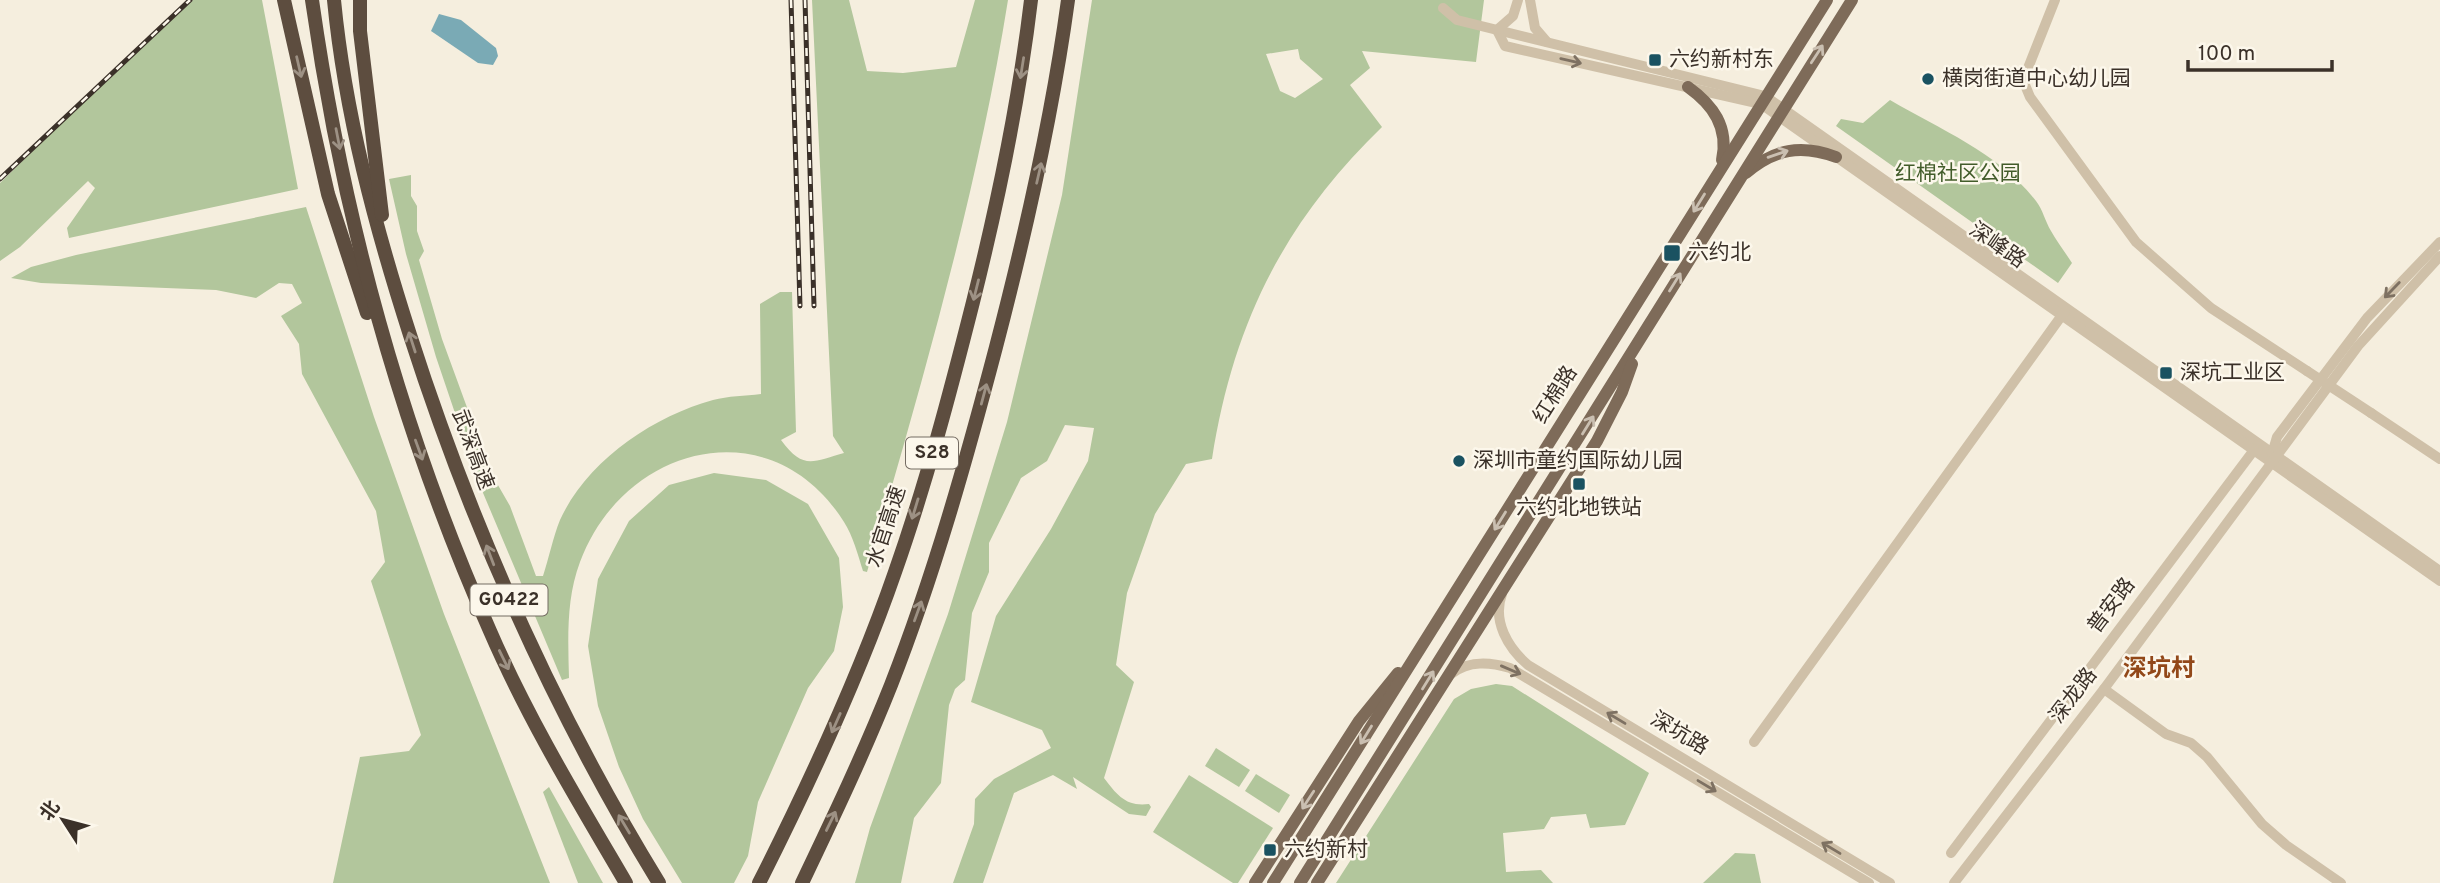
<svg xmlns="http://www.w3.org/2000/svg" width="2440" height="883" font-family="Overpass,'Noto Sans SC',sans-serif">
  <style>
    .green { fill: #b2c69c; fill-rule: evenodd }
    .water { fill: #7aaab5 }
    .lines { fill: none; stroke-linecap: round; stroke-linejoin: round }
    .minor { stroke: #cfc0a8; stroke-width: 10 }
    .major { stroke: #7e6b59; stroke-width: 12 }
    .highway { stroke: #5d4d3f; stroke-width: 14 }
    .rail-casing { stroke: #3b3129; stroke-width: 5 }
    .rail { stroke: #fcf7eb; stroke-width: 2.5; stroke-dasharray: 8; stroke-linecap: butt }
    .minor-bridge { stroke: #cfc0a8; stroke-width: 10 }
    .oneway { stroke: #cabfb1 }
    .oneway2 { stroke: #7e7162 }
    .oneway3 { stroke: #9d9184 }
    .poi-dot { fill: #1a5261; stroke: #fcf7eb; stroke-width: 2.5 }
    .labels { text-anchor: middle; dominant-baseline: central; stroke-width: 5; stroke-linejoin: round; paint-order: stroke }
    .shield { fill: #fcf7eb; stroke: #756c63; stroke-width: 2 }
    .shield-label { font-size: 19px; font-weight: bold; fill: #3b3129 }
    .poi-label { font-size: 21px; fill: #3b3129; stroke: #fcf7eb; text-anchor: start }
    .park-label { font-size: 21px; fill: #425c2a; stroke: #fcf7eb }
    .street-label { font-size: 21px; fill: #3b3129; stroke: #fcf7eb }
    .quarter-label { font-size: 24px; font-weight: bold; fill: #924819; stroke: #fcf7eb }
  </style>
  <rect width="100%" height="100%" fill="#f5eede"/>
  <!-- green -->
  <g class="green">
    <path d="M193,0H262L298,189L69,238L67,228L95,188L88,181L20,247L0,261V183L105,80Z"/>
    <path d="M812,0H849L867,71L903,73L956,67L975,0H1008C977,194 922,383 867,572L863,571C858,555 853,536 844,522C772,407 624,444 580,562C566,599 568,639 569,678L562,680L478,481L436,357L406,254L389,179L411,175V196L417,206V231L424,251L419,260L442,339L491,473L510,506L536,576H543C549,558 553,537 560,520C587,461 652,417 713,400C728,396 745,396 761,394L760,304L780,292H792L796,432L781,440C803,470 812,462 844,453L833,436Z"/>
    <path d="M1092,0H1484L1476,62L1362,51L1370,68L1350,85L1382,127C1284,222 1233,324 1212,459L1186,464L1155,514L1127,593L1116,665L1134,682L1104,778C1117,795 1126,807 1149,804L1151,807L1146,816L1129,814L1073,777L1077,789L1053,775L1014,793L983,883H953L974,824L975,799L994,779L1051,748L1042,730L971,702L996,616L1051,529L1088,461L1094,428L1065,425L1047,461L1021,478L989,543V572L972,613L965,680L955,689L949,705L941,783L914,818L901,883H855L870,828L948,614L1007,422L1062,195ZM1298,49L1300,59L1323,79L1295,98L1280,91L1266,54Z"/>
    <path d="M1890,100C1941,130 1999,153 2036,201C2043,210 2045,221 2051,231C2057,242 2065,252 2072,263L2058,283L1836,126L1841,119L1863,123Z"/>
    <path d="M306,207L374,417L444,614L550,883H333L360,757L409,751L421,735L371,581L385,562L376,511L302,374L299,344L281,316L302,303L292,284L279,283L256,298L216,290L41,283L11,278L31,267L76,255Z"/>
    <path d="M714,473L766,480L808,504L839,558L843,607L834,651L808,688L758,802L748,856L734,883H682L643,819L619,767L598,706L588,646L598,579L629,521L669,485Z"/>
    <path d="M1496,684L1512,686L1649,773L1625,825L1590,828L1586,814L1551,817L1544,829L1503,833L1506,872L1541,870L1553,883H1336L1454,699L1471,689Z"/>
    <path d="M1216,748L1250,770L1239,787L1205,766Z"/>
    <path d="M1256,774L1290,795L1279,813L1245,791Z"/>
    <path d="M1189,775L1273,828L1238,883H1233L1153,832Z"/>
    <path d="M549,787L603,883H578L543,792Z"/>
    <path d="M1735,853L1755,854L1761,883H1703Z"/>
  </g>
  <!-- water -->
  <path class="water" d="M439,14L461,20L496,48L498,56L493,65L478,63L431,31Z"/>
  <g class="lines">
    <!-- minor -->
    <g class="minor">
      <path d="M1530,0L1535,28L1547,42"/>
      <path d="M2055,0L2026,73L2025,85L2030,97L2136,242L2211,308L2307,371"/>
      <path d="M1443,8L1457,20L1765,96L2440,571"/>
      <path d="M1497,30L1505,46L1761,104L2440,581"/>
      <path d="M1497,30L1513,16L1518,0"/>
      <path d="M2371,413L2440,459"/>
      <path d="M2272,454L2277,437L2367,318L2440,242"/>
      <path d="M1502,594C1492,621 1508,648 1528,665L1890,883"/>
      <path d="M1451,674C1469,660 1490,662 1510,668L1869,883"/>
      <path d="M2104,689L2166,734L2191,743L2207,757L2262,824L2286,845L2341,883"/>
      <path d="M1754,742L2065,311"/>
      <path d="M1951,853L2254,450"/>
      <path d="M1954,883L2104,689L2358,346L2440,256"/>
    </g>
    <!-- major -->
    <g class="major">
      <path d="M1688,87C1713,105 1729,127 1722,160"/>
      <path d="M1746,173C1774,149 1801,144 1836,157"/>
      <path d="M1255,883L1359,721L1398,673"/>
      <path d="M1273,883L1827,0"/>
      <path d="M1300,883L1852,0"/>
      <path d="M1317,883L1597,441L1622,392L1632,364"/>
    </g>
    <!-- highway -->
    <g class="highway">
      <path d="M284,0L328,194L367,313"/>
      <path d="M312,0C343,218 401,430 490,631C528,719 578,801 626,883"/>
      <path d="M334,0C345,114 375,226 410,335C472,528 553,710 659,883"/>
      <path d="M360,0V31L382,215"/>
      <path d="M759,883C810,782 858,679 895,572C926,484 950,393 973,302C998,202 1019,102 1031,0"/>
      <path d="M802,883C833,818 864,753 891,685C934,575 966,461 996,347C1026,232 1052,118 1068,0"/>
    </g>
    <!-- rail casing -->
    <g class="rail-casing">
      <g id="rail">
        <path d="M791,0L800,306"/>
        <path d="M805,0L814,306"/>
        <path d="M0,179L190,0"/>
      </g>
    </g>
    <!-- rail -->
    <use href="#rail" class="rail"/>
    <!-- minor-bridge -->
    <path class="minor-bridge" d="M2307,371L2371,413"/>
  </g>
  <!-- one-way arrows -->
  <defs><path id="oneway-shaft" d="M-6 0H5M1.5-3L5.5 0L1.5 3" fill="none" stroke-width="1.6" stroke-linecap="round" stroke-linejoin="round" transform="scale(1.75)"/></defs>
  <g class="oneway">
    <use href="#oneway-shaft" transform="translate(1817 54) rotate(-57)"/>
    <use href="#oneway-shaft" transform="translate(1778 154) rotate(-19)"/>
    <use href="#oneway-shaft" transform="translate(1699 203) rotate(122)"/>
    <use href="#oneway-shaft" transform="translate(1675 282) rotate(-58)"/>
    <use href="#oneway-shaft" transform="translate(1588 425) rotate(-58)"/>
    <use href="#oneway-shaft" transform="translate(1500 521) rotate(122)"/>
    <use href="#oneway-shaft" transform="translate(1428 680) rotate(-58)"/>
    <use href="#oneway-shaft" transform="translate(1366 735) rotate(122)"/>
    <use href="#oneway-shaft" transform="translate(1308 800) rotate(123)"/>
  </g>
  <g class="oneway2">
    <use href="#oneway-shaft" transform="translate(1571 61) rotate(13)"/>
    <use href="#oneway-shaft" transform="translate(2392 290) rotate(134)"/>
    <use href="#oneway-shaft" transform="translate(1511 670) rotate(23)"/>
    <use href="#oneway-shaft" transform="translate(1616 718) rotate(-149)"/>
    <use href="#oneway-shaft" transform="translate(1707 786) rotate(31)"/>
    <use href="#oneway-shaft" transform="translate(1831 848) rotate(-149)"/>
  </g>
  <g class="oneway3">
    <use href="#oneway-shaft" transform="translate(299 67) rotate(77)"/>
    <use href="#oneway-shaft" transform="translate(1022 68) rotate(99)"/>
    <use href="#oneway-shaft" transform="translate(338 139) rotate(79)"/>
    <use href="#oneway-shaft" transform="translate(1039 173) rotate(-77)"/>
    <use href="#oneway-shaft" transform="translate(976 290) rotate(104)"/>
    <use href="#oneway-shaft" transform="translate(412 342) rotate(-108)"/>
    <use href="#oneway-shaft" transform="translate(984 394) rotate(-75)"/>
    <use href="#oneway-shaft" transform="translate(419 450) rotate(70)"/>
    <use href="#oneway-shaft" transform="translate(915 509) rotate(107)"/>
    <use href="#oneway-shaft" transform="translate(490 555) rotate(-111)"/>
    <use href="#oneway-shaft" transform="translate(918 611) rotate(-70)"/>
    <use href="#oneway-shaft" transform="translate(504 660) rotate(64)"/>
    <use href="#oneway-shaft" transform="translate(836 723) rotate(114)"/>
    <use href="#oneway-shaft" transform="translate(831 821) rotate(-64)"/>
    <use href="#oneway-shaft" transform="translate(624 824) rotate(-121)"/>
  </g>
  <!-- markers -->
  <g class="poi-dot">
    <rect x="1648" y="53" width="14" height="14" rx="3.5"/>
    <circle cx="1928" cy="79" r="7"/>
    <rect x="1663" y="244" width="18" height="18" rx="3.5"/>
    <rect x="2159" y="366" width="14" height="14" rx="3.5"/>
    <circle cx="1459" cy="461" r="7"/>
    <rect x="1572" y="477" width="14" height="14" rx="3.5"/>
    <rect x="1263" y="843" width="14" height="14" rx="3.5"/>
  </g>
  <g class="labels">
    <!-- shield labels -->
    <g class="shield">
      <rect x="906" y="437.5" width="52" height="31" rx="5"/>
      <rect x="470.5" y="584.5" width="77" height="31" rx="5"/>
    </g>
    <g class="shield-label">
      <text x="932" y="453">S28</text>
      <text x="509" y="600">G0422</text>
    </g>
    <!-- poi labels -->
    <g class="poi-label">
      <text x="1669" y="60">六约新村东</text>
      <text x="1942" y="79">横岗街道中心幼儿园</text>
      <text x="1688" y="253">六约北</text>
      <text x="2180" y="373">深坑工业区</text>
      <text x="1473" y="461">深圳市童约国际幼儿园</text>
      <text x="1579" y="508" text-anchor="middle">六约北地铁站</text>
      <text x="1284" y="850">六约新村</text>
    </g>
    <!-- park labels -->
    <g class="park-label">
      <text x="1958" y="174">红棉社区公园</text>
    </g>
    <!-- street labels -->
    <g class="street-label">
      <text transform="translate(1997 246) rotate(35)">深峰路</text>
      <text transform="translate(1556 395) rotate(-58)">红棉路</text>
      <text transform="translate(472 450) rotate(70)">武深高速</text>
      <text transform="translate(887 527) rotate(-72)">水官高速</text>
      <text transform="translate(2112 606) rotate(-53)">普安路</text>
      <text transform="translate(2074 696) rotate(-53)">深龙路</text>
      <text transform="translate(1679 734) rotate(31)">深坑路</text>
    </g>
    <!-- quarter labels -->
    <g class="quarter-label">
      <text x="2159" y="670">深坑村</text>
    </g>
  </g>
  <!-- north arrow -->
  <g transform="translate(63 820) rotate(306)" stroke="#fcf7eb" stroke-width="5" paint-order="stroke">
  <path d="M0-5L12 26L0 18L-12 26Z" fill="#3b3129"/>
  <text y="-10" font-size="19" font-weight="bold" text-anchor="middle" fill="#3b3129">北</text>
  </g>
  <!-- scale -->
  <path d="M2188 60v10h144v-10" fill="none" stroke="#3b3129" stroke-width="3.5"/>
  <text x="2198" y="60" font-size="21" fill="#3b3129" stroke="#fcf7eb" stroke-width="5" paint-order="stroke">100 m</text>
</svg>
